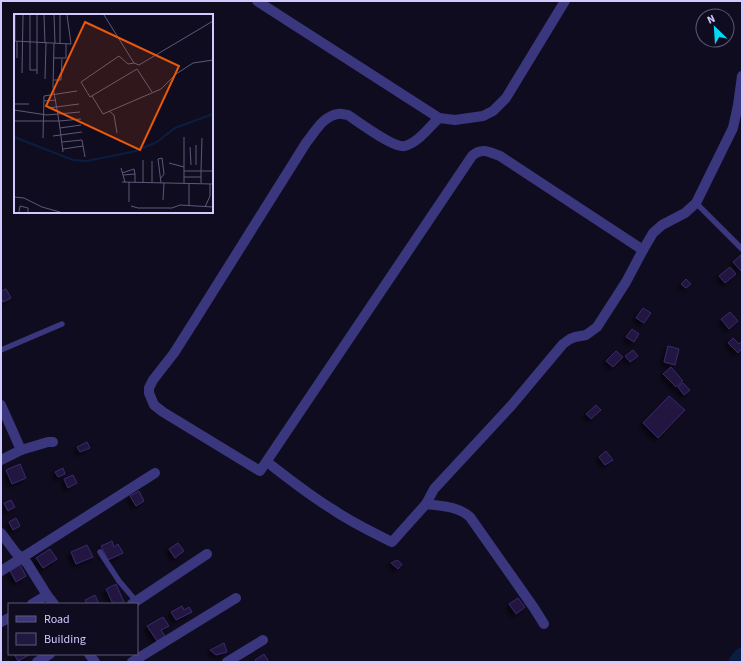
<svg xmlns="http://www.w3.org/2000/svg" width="743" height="663" font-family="'Source Sans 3',sans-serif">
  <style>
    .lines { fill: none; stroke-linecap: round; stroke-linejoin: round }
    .river { stroke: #0b1e40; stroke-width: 17 }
    .building { fill: #211840; stroke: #382a6c; filter: url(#shadow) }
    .lane { stroke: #3a377f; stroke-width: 5.5 }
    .street { stroke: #3a377f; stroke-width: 10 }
    .inset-river { fill: none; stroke: #0b1e40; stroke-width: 2 }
    .inset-road { fill: none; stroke: #5d5879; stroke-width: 1 }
    .view { fill: #e8590c; fill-opacity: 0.15; stroke: #e8590c; stroke-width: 2 }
    .inset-edge { fill: none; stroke: #d1caff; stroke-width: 2 }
  </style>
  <defs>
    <filter id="shadow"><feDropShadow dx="-3.5" dy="3.5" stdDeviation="2" flood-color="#0009"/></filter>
  </defs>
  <rect width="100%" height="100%" fill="#100c1f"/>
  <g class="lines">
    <!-- river -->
    <path class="river" d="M737,662L742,656"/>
  </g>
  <!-- building -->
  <g class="building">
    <path d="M741,255L742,270L741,271L733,262Z"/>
    <path d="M730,267L736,274L725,283L719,276Z"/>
    <path d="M686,279L691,284L686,288L681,284Z"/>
    <path d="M6,289L11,298L3,302L1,298V291Z"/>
    <path d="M643,308L651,313L644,323L636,318Z"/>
    <path d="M730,312L738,321L729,329L721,319Z"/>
    <path d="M632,329L639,334L634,342L626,337Z"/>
    <path d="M733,338L739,344L742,341V348L738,353L728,343Z"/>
    <path d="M668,346L679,349L675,365L664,362Z"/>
    <path d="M633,350L638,356L630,362L625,356Z"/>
    <path d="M616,351L623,357L613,367L606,361Z"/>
    <path d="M671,367L683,381L676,387L663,374Z"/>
    <path d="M683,383L690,390L684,395L678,387Z"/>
    <path d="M669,396L685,410L658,438L643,423Z"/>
    <path d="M596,405L601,410L591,419L586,414Z"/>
    <path d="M87,442L90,448L80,452L77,447Z"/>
    <path d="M606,451L613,460L605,465L599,457Z"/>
    <path d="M20,464L26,478L12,484L6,470Z"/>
    <path d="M63,468L65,474L58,477L55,472Z"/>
    <path d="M73,475L77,483L68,488L64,479Z"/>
    <path d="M139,491L144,501L136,506L130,496Z"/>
    <path d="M11,500L15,507L8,511L4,503Z"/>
    <path d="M16,518L20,526L13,530L9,522Z"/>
    <path d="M112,541L114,547L118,544L123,553L108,560L101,546Z"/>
    <path d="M178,543L184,551L175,558L169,549Z"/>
    <path d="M87,545L93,557L76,564L71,552Z"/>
    <path d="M50,549L57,559L43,568L36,558Z"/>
    <path d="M397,560L402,564L398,569L391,563Z"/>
    <path d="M20,565L26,576L16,582L10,571Z"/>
    <path d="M116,584L124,602L120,604H113L106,589Z"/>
    <path d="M95,595L99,604H87L85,600Z"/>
    <path d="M518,598L525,607L516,614L509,604Z"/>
    <path d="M182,606L184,610L189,607L192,612L176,620L171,612Z"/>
    <path d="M163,617L169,626L161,630L165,636L157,641L147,626Z"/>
    <path d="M224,643L227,652L216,655L210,650Z"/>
    <path d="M14,654H31L18,661Z"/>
    <path d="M264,654L269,662H256L255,660Z"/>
  </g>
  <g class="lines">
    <!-- lane -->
    <g class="lane">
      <path d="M696,203L742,249"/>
      <path d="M1,350L62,324"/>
      <path d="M100,552L119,581L136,601"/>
    </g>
    <!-- street -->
    <g class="street">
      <path d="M257,1L439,118L455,120L483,116L493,111L506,98L565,1"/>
      <path d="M439,118C429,127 419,142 405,146C395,149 358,122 348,115C345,115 341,113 338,114C323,116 315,132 306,143L195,320L174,353L153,380L149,388V393L154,405L163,412L260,471L472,156C482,147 489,152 500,156L643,250"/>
      <path d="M1,405L21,450L1,460"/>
      <path d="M21,450L48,442H53"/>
      <path d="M267,462C288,478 309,495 332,509C351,522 372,532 392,542L426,504L434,489L511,406L563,344L570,339L575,337L586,335L597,327L626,282L643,250L653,233L662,225L685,213L696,203L733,128L738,105L742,76"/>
      <path d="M426,504C441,506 458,506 470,517L534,608L544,624"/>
      <path d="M1,533L16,553L27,563L47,595L54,604"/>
      <path d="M1,571L155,473"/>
      <path d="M32,604L47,595"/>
      <path d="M132,604L207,554"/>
      <path d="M1,622L9,618"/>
      <path d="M89,654L95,662"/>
      <path d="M37,662L50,654"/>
      <path d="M132,662L236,598"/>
      <path d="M227,662L263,640"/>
    </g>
  </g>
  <!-- overview -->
  <g transform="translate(14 14)">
    <rect width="199" height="199" fill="#100c1f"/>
    <path class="inset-river" d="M0,123L59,146L73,147L122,137L143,128L161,114L199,100"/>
    <path class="inset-road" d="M1,1V27M16,1V56H23M30,1L31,29M40,1L41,29M46,1V30M90,1L120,49L125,51L199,7M0,27L57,30L53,1M40,29L39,73L45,107L67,105M3,44V27M40,44H52V30M120,49L114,50L105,42L67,68L76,83L123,55L138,78M8,59L9,1M23,60V1M31,65L32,29M39,66H47L48,45M0,68V100M78,82L89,100L147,75L162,60L179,49L199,46M30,87L42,86M1,90H15M34,94L65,90M0,96L33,101L66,98M95,97L100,101L103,119M0,107H45L49,138M46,114L67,111M39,122L68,118M29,124L30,82L63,77M188,124L187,157H199M48,128L68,126L71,143M176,133L177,151M49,135L69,132M129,146V169M138,147V169M155,149L170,153M182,151V131M107,154L111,168M170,157H187V169M108,159L120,155L121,160M109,161L121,160V168M170,163H187M108,168L199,170M115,168V188M147,169L144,145L148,144L150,160L147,164M170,169V123M175,169V192M0,183L10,184L28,193L46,198M149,186L150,169M117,192L124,194H158L166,191L199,193M191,193L196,182V170M5,198L6,192L14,194V198"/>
    <path class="view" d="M71,8L165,52L126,136L32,92Z"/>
    <rect width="199" height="199" class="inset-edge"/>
  </g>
  <!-- border -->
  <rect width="743" height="663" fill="none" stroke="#d1caff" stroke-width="4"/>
  <!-- legend -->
  <rect x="8" y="603" width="130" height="52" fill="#100c1f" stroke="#5d5879"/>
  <rect x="16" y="616" width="20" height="6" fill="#3a377f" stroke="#5d5879"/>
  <text x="44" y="623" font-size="12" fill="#d1caff">Road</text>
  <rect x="16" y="633" width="20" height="12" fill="#211840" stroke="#5d5879"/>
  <text x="44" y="643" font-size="12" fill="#d1caff">Building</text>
  <!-- north arrow -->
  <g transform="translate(715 28) rotate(335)"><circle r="19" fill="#100c1f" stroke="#5d5879"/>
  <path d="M0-3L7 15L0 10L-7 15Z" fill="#00daf5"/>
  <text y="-6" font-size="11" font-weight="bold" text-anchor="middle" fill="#d1caff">N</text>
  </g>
</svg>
